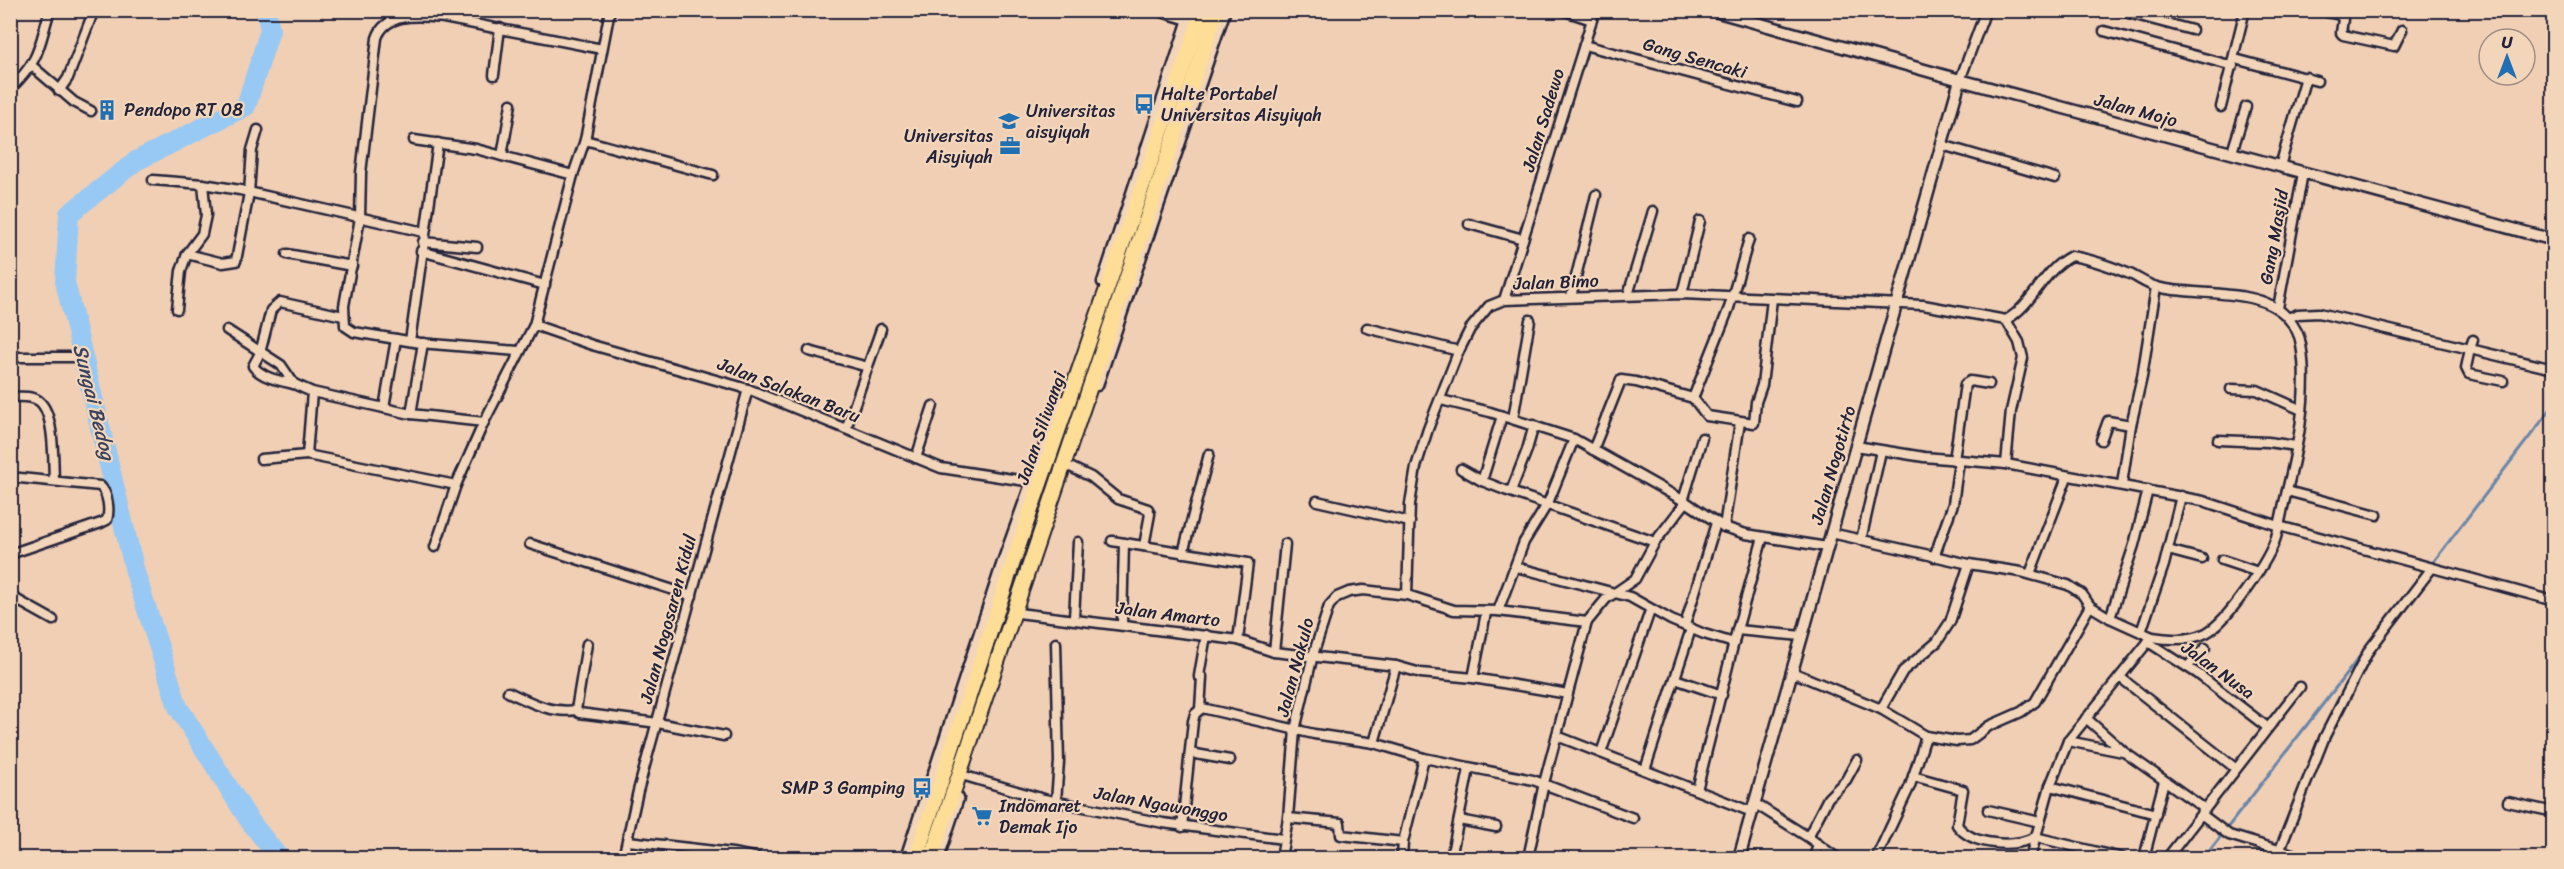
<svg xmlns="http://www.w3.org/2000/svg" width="2564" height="869" font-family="Sriracha,sans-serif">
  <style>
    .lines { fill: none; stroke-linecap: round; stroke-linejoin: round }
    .stream { stroke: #6886aa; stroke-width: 3 }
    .river { stroke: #97c9f4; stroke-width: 20 }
    .minor-casing { stroke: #22223b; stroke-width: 13 }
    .tertiary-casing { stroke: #22223b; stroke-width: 15 }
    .trunk-casing { stroke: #22223b; stroke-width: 18 }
    .minor { stroke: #f3d6ba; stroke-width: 8 }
    .tertiary { stroke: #f3d6ba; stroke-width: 10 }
    .trunk { stroke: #fedd96; stroke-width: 14 }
    .labels { text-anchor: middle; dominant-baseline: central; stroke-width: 4.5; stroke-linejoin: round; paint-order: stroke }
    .street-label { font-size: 18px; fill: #22223b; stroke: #f3d6ba }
    .poi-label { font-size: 18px; fill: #22223b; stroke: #f3d6ba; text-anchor: start }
    .water-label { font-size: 20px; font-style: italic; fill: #394360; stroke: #f3d6ba }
  </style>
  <rect width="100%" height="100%" fill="#f1cfb5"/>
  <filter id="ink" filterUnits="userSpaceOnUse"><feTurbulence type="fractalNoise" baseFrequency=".0167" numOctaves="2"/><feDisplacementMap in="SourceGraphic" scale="12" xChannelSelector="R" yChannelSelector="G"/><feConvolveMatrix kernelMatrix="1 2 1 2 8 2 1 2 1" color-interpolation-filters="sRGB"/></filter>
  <g filter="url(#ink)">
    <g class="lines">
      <!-- stream -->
      <g class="stream">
        <path d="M2431,565L2554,405"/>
        <path d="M2204,858L2364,651"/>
      </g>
      <!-- river -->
      <path class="river" d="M266,10L270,30L246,106L136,161L69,214L65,282L135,572L178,707L249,820L279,858"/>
      <!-- minor casing -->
      <g class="minor-casing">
        <g id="minor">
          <path d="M1155,10L1188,20"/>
          <path d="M1562,10L1592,20"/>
          <path d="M2117,10L2192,30"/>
          <path d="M2317,10L2340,15L2343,19L2341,33L2343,35L2394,46L2402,30"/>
          <path d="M2104,31L2233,66"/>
          <path d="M1584,45L1797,102"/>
          <path d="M2235,59L2317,81"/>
          <path d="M32,66L74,102L91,111"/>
          <path d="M494,75L500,28"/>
          <path d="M1960,80L1986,10"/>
          <path d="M10,89C41,59 38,48 50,10"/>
          <path d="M59,91L68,78L94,10"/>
          <path d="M2221,107L2245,10"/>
          <path d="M414,140L476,149L573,175"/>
          <path d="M585,140L713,175"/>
          <path d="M1942,145L2055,178"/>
          <path d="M2232,152L2246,107"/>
          <path d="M502,156L511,104"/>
          <path d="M2280,166L2306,77"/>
          <path d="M153,180L203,184"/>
          <path d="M1469,224L1523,239"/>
          <path d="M423,242L477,247"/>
          <path d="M421,251L545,285"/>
          <path d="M187,254L223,263L236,261L249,193L252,150L258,130"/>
          <path d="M287,254L352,266"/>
          <path d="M1682,294L1700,221"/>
          <path d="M1628,295L1653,211"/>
          <path d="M1571,297L1596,195"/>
          <path d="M1504,300L1595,10"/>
          <path d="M2278,308L2303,173"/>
          <path d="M177,309L181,271L187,254L202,234L206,215L203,184L240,190L424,232"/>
          <path d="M2288,318L2298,314L2319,313L2470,349L2466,368L2469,374L2503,381"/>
          <path d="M534,325L592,345L748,389L941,468L1032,482"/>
          <path d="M1367,328L1459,351"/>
          <path d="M227,330L281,365L294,384L312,392L411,414L484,422"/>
          <path d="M2473,340L2470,349L2553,369"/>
          <path d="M410,341L438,143"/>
          <path d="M518,351L420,343L354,332L345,326L344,306L360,218L361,173L377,38C386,11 421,16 444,18L602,49"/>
          <path d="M809,351L868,367"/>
          <path d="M10,357H73"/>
          <path d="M294,384C280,381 262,378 253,366L260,353L271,310L280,302L343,316"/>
          <path d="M2231,389L2257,390L2302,410"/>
          <path d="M312,392L307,455L456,485"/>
          <path d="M10,397C19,397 31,395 39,401C55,414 53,461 54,480"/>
          <path d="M1693,398L1707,416L1754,423L1756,402L1762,385L1772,299"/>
          <path d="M1693,398L1729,308L1749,239"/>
          <path d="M1441,400L1490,412L1574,439L1686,502L1724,527L1746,534L1827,547"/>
          <path d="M384,408L396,339"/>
          <path d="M411,414L423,343"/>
          <path d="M1513,419L1530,320"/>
          <path d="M846,429L881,329"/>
          <path d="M2101,440L2108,421L2131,425"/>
          <path d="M2218,440L2268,442L2296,446"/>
          <path d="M1856,446L1924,457L2006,464L2203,501L2279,526L2554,601"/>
          <path d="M1593,450L1621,380L1636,382L1693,398"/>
          <path d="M916,458L933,406"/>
          <path d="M261,459L307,455"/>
          <path d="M1954,460L1965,384L1970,381L1989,384"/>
          <path d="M2006,464L2011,411L2023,358L2019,342L2006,320"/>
          <path d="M1068,466L1091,477L1118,499L1148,509L1150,514L1144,546"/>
          <path d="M1461,469L1482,481L1505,490L1655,542"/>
          <path d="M10,477L100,486C108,493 110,510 107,520L101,523L10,554"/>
          <path d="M1482,481L1502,416"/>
          <path d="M2122,484L2131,425L2142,377L2156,287"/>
          <path d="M1511,491L1527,450L1534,425"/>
          <path d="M2287,491L2377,515"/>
          <path d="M1317,501L1410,522"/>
          <path d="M1683,501L1702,438"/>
          <path d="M1724,527L1740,422"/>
          <path d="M1831,533L1969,564L2021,572L2068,585L2082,594L2090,606"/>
          <path d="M1861,540L1881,451"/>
          <path d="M1112,541L1248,563L1238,640"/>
          <path d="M530,544L692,596"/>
          <path d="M435,547L456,485L484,422L534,325L573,175L585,140L610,10"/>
          <path d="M2168,550L2202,559"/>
          <path d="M1183,553L1209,454"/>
          <path d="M1934,557L1953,504L1959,461"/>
          <path d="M2222,560L2258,572"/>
          <path d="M1516,567L1630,597L1671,620L1704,634L1734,643"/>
          <path d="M2030,574L2067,477"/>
          <path d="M1407,595L1410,504L1416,467L1428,429L1457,355L1470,329L1489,306L1504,300L1682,294L1923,305L2006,320C2033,305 2043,270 2071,256C2091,259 2113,267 2132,275C2140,279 2148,285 2157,287C2194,297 2259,286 2287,317C2294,325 2300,335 2301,345C2310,395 2296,455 2284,503C2281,516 2279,530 2274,543C2265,565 2227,622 2206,633C2190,641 2170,640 2152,637L2068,741L2050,786L2030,858"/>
          <path d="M10,596L53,620"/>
          <path d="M1498,611L1524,542L1548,503L1574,439"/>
          <path d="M1018,613L1238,640L1274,652L1396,666L1421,673L1473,678L1568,694"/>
          <path d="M1074,618L1078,542"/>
          <path d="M2110,618L2134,545L2148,490"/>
          <path d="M1122,625L1124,543"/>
          <path d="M1685,625L1716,523"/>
          <path d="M1737,630L1802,636"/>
          <path d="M2141,632L2164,565L2181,496"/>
          <path d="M2148,642L2198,674L2267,727"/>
          <path d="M1056,643L1059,762L1056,801"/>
          <path d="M587,644L576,710L579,713L658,723L724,736"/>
          <path d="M1274,652L1285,544"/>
          <path d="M2188,666L2205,648"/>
          <path d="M1792,672L1881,709L1926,736"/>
          <path d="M1473,678L1486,613"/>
          <path d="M2121,678L2235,768"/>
          <path d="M1675,679L1722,695"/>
          <path d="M508,692C530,702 551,714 576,710"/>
          <path d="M1200,709L1202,677L1199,676L1206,635"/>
          <path d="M1881,709L1903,671L1937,642L1950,622L1969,564"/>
          <path d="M2086,718L2124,752L2205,809"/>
          <path d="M1557,736L1752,812"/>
          <path d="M2068,741L2123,752"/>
          <path d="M1374,743L1396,666"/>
          <path d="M1190,753L1230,760"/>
          <path d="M1601,753L1650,611"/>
          <path d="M1645,770L1691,629"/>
          <path d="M965,776L1044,799L1163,823L1283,839"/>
          <path d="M1913,776L1963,790L1957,825C1972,846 2014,848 2035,837L2122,858"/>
          <path d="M2050,786L2156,814"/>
          <path d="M1697,790L1737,630L1763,537"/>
          <path d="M2508,802L2554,812"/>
          <path d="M1754,803L1808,837L1837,858"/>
          <path d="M1988,810L2040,822"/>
          <path d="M2201,814L2229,835L2305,858"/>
          <path d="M1288,818L1340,823L1341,835L1403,842"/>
          <path d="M1459,820L1496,827"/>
          <path d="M1182,827L1193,721L1195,714L1202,708L1314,734L1374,743L1424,758L1533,780L1633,818"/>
          <path d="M1808,837L1828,798L1846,780L1857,760"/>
          <path d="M628,841L732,853L759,858"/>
          <path d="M2279,852L2325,736L2369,650L2432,568"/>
          <path d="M623,858L638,791L748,389"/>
          <path d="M1281,858L1288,818L1295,730L1313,655L1329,606L1337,597L1349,592L1363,590L1407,595L1454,610L1498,611L1587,622"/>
          <path d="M1402,858L1403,842L1424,758"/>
          <path d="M1451,858L1469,769"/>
          <path d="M1528,858L1544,783L1587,622L1606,599L1635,579L1655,542L1686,502"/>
          <path d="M1814,858L1818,844"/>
          <path d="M1876,858L1910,786L1926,736L1957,741L1970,740L1989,726L2021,712L2035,702L2090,606L2110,618L2152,637"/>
          <path d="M2144,858L2164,781"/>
          <path d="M2167,858L2300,687"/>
        </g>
      </g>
      <!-- tertiary casing -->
      <g class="tertiary-casing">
        <g id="tertiary">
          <path d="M1711,10L1960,80L2554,240"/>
          <path d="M1103,282L1192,10"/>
          <path d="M1097,385L1225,10"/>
          <path d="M906,858L1003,562L1061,401"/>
          <path d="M938,858L958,798"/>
          <path d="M1739,858L1960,80"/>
        </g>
      </g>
      <!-- trunk casing -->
      <g class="trunk-casing">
        <g id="trunk">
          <path d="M916,858L1012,565L1203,10"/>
          <path d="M931,858L1217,10"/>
        </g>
      </g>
      <!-- minor -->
      <use href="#minor" class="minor"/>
      <!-- tertiary -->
      <use href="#tertiary" class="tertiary"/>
      <!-- trunk -->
      <use href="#trunk" class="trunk"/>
    </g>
  </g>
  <!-- icons -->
  <defs>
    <g id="bus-bare" transform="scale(1.62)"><path d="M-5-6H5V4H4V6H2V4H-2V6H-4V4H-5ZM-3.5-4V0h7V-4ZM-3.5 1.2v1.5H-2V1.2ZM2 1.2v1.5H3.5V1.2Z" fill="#1f6fb2" stroke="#f3d6ba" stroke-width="2.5" paint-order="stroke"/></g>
    <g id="building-bare" transform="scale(1.62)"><path d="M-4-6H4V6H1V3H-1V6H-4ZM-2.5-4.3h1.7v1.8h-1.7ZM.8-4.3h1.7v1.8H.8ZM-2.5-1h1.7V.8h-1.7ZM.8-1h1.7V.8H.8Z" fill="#1f6fb2" stroke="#f3d6ba" stroke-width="2.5" paint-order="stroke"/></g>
    <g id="university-bare" transform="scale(1.62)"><path d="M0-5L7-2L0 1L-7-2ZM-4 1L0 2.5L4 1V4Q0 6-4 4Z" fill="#1f6fb2" stroke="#f3d6ba" stroke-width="2.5" paint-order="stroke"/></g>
    <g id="office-bare" transform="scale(1.62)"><path d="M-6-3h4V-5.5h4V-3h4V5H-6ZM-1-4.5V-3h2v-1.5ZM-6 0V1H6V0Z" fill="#1f6fb2" stroke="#f3d6ba" stroke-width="2.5" paint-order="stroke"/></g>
    <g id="supermarket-bare" transform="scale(1.62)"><path d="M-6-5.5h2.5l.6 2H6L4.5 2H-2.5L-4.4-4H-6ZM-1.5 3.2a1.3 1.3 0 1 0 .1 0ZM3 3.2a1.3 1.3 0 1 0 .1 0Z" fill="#1f6fb2" stroke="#f3d6ba" stroke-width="2.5" paint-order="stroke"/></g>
  </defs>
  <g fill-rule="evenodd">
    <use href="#bus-bare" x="1144" y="104"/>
    <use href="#building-bare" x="107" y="110"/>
    <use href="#university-bare" x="1009" y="121"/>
    <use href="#office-bare" x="1010" y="146"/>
    <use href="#bus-bare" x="922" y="788"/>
    <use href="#supermarket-bare" x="982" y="816"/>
  </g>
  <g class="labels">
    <!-- street labels -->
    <g class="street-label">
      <text transform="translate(1695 58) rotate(16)">Gang Sencaki</text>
      <text transform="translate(2136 110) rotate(15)">Jalan Mojo</text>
      <text transform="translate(1543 120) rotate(-73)">Jalan Sadewo</text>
      <text transform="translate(2274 237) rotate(-80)">Gang Masjid</text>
      <text transform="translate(1556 282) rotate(-2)">Jalan Bimo</text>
      <text transform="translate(789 390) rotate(21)">Jalan Salakan Baru</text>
      <text transform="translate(1041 428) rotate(-71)">Jalan Siliwangi</text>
      <text transform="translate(1833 465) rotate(-74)">Jalan Nogotirto</text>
      <text transform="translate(1168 614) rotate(7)">Jalan Amarto</text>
      <text transform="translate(668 619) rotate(-75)">Jalan Nogosaren Kidul</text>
      <text transform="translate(1295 667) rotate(-75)">Jalan Nakulo</text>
      <text transform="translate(2218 670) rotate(36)">Jalan Nusa</text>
      <text transform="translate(1161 804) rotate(10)">Jalan Ngawonggo</text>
    </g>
    <!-- poi labels -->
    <g class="poi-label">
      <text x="1161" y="94">Halte Portabel<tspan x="1161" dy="21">Universitas Aisyiyah</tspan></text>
      <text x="124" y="110">Pendopo RT 08</text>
      <text x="1026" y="111">Universitas<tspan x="1026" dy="21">aisyiyah</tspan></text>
      <text x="993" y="136" text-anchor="end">Universitas<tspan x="993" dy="21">Aisyiyah</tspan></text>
      <text x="905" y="788" text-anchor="end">SMP 3 Gamping</text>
      <text x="999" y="806">Indomaret<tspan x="999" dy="21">Demak Ijo</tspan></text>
    </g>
    <!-- water labels -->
    <g class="water-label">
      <text transform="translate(94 402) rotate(76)">Sungai Bedog</text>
    </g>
  </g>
  <!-- margin -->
  <rect width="2564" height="869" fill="none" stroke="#f3d6ba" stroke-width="36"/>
  <rect x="18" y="18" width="2528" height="833" fill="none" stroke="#22223b" stroke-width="2" filter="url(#ink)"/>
  <!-- north arrow -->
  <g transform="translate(2507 57)"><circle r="28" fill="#f3d6ba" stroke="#9f8e87" stroke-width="1.5"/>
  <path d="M0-4.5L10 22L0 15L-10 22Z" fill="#1f6fb2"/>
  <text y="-9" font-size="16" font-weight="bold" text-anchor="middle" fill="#22223b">U</text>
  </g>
</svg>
